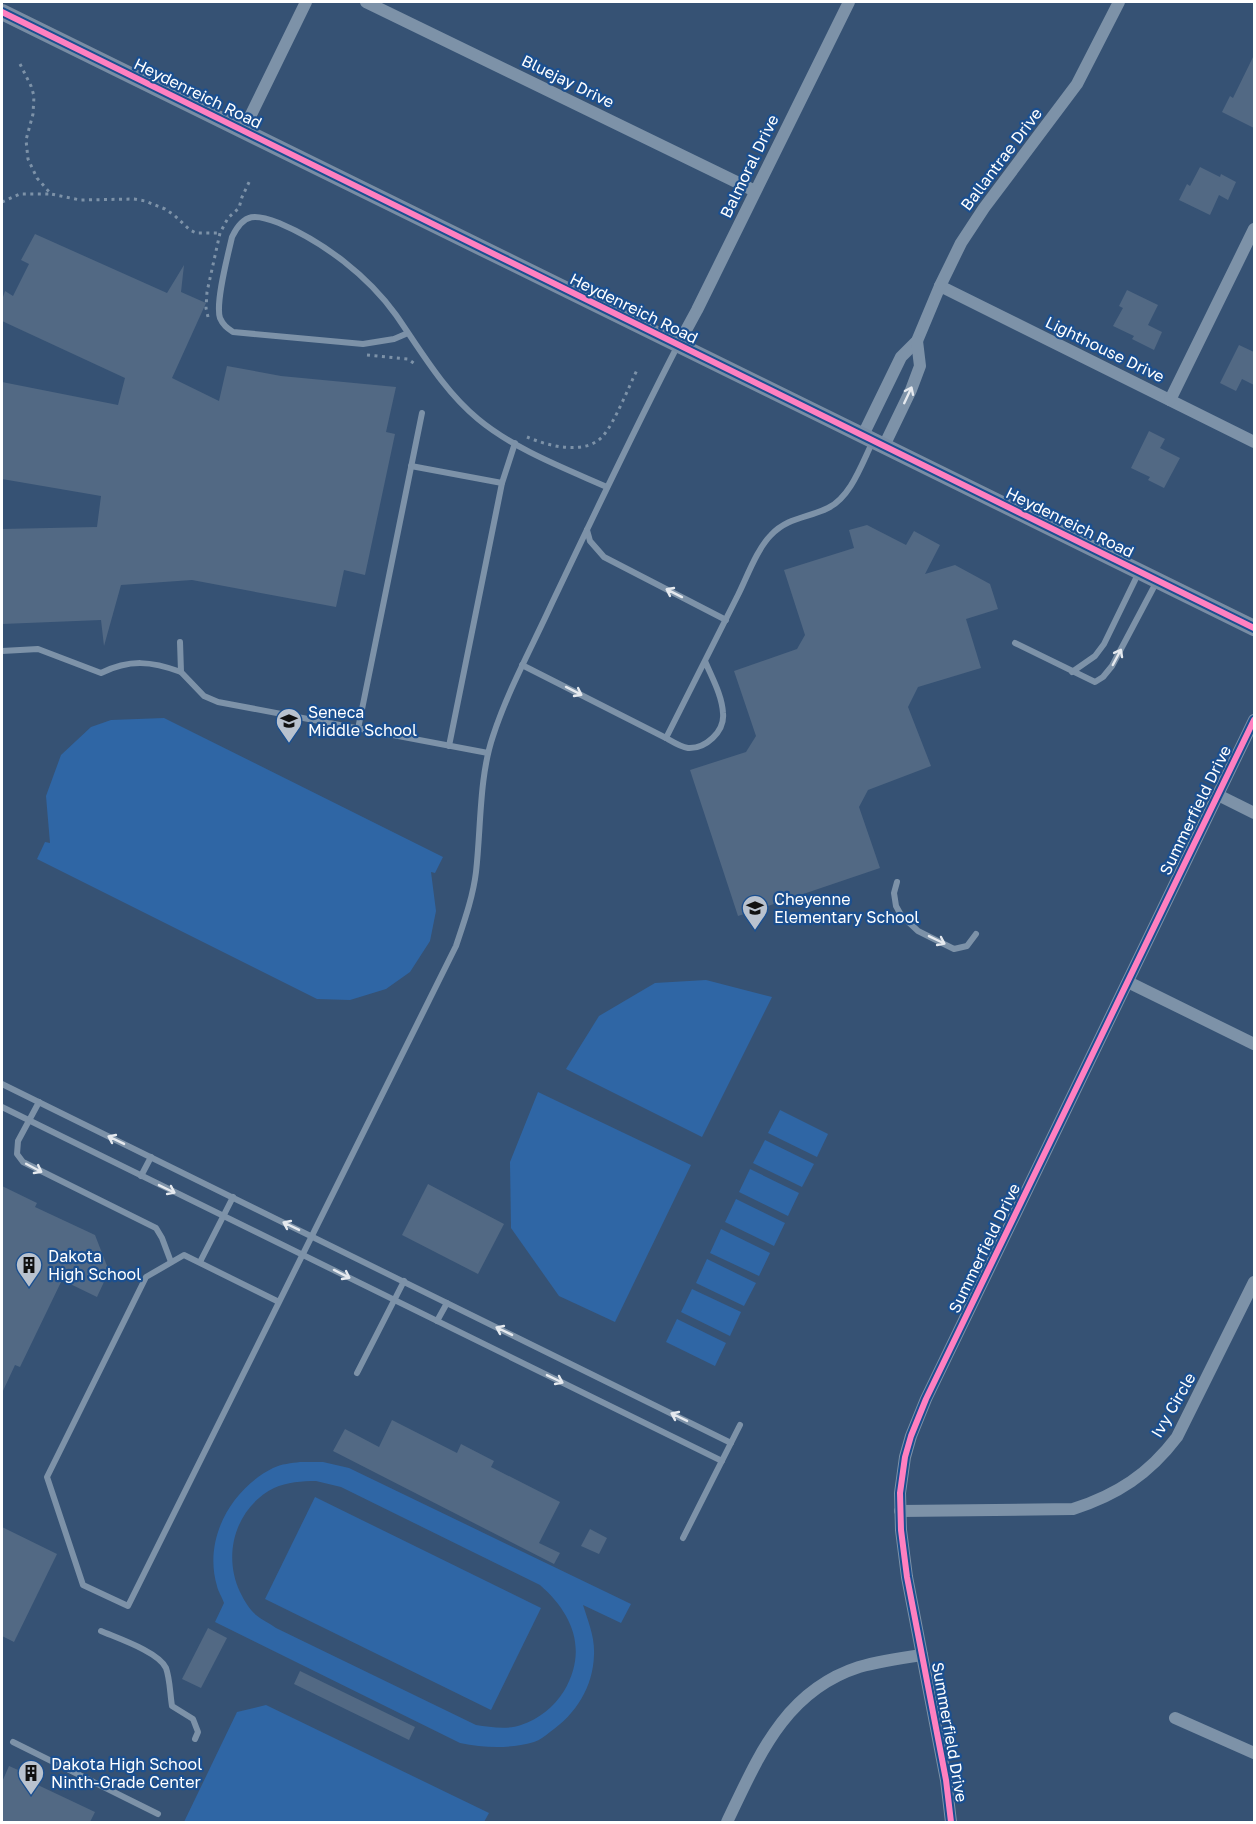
<svg xmlns="http://www.w3.org/2000/svg" width="1256" height="1824" font-family="'Golos Text',sans-serif">
  <style>
    .green { fill: #2f66a5; fill-rule: evenodd }
    .building { fill: #526984 }
    .lines { fill: none; stroke-linecap: round; stroke-linejoin: round }
    .path { stroke: #7d92a8; stroke-width: 3; stroke-dasharray: 3 4.5; stroke-linecap: butt }
    .lane { stroke: #7d92a8; stroke-width: 6 }
    .street { stroke: #7d92a8; stroke-width: 12 }
    .secondary { stroke: #798da4; stroke-width: 16 }
    .cycleway-casing { stroke: #1b4f8f; stroke-width: 10 }
    .cycleway { stroke: #ff80c0; stroke-width: 6 }
    .oneway { stroke: #e5e9ee }
    .labels { text-anchor: middle; dominant-baseline: central; stroke-width: 4.5; stroke-linejoin: round; paint-order: stroke }
    .street-label { font-size: 16px; fill: #fff; stroke: #1b4f8f }
    .poi-label { font-size: 16px; fill: #fff; stroke: #1b4f8f; text-anchor: start }
  </style>
  <rect width="100%" height="100%" fill="#365274"/>
  <!-- green -->
  <g class="green">
    <path d="M164,718L443,857L435,873L431,872L436,911L430,941L410,972L386,989L350,1000L317,999L37,859L45,842L50,843L46,796L61,755L91,727L111,720Z"/>
    <path d="M706,980L772,997L702,1137L566,1069L599,1016L655,983Z"/>
    <path d="M538,1092L691,1165L615,1322L559,1296L511,1228L510,1162Z"/>
    <path d="M780,1110L828,1134L817,1157L768,1133Z"/>
    <path d="M765,1140L814,1164L802,1187L753,1163Z"/>
    <path d="M750,1169L799,1193L788,1216L739,1192Z"/>
    <path d="M736,1199L785,1223L774,1246L725,1222Z"/>
    <path d="M721,1229L770,1253L759,1276L710,1253Z"/>
    <path d="M707,1259L756,1283L744,1306L696,1283Z"/>
    <path d="M692,1289L741,1312L730,1336L681,1312Z"/>
    <path d="M677,1319L726,1343L715,1366L666,1342Z"/>
    <path d="M300,1462H323L349,1468L631,1604L621,1623L583,1605C588,1621 595,1637 594,1655C593,1687 576,1714 550,1732C545,1736 540,1740 534,1742C509,1749 485,1748 460,1743L215,1622L224,1603C222,1597 218,1591 217,1586C203,1539 231,1489 273,1468C281,1464 292,1463 300,1462ZM316,1481L341,1487L540,1585C573,1614 588,1650 564,1691C554,1707 539,1719 521,1725C507,1730 490,1727 476,1725L276,1628C269,1623 262,1620 256,1615C249,1609 244,1600 240,1592C222,1554 236,1507 274,1488C287,1482 302,1481 316,1481Z"/>
    <path d="M315,1497L541,1608L491,1710L265,1599Z"/>
    <path d="M266,1705L489,1813L484,1822H184L237,1712Z"/>
  </g>
  <!-- building -->
  <g class="building">
    <path d="M1254,55V128L1222,112L1230,96L1233,98Z"/>
    <path d="M1200,167L1220,177L1221,174L1236,182L1228,200L1219,195L1210,215L1179,200L1187,184L1190,186Z"/>
    <path d="M35,234L167,293L184,265L181,292L206,303L172,378L219,401L227,366L281,376L396,387L386,432L395,434L365,575L344,570L336,607L192,580L121,585L104,646L101,620L2,624V529L97,527L101,496L2,479V382L118,405L125,378L2,321V300L5,291L13,296L29,264L21,260Z"/>
    <path d="M1127,290L1158,305L1148,325L1162,332L1154,350L1132,339L1134,336L1113,326L1123,308L1119,306Z"/>
    <path d="M1239,345L1254,352V385L1242,379L1236,391L1220,383Z"/>
    <path d="M1149,431L1165,439L1160,448L1180,458L1164,488L1148,480L1150,477L1131,468Z"/>
    <path d="M867,525L906,545L914,531L940,545L925,574L955,565L990,584L998,609L966,619L981,668L918,687L908,707L931,766L868,790L859,807L880,868L738,916L690,770L746,752L756,736L734,671L797,649L805,635L784,570L854,548L849,530Z"/>
    <path d="M428,1184L504,1224L478,1274L402,1235Z"/>
    <path d="M2,1186L37,1203L35,1207L95,1235L109,1271L97,1297L62,1280L20,1367L15,1365L2,1393Z"/>
    <path d="M392,1420L457,1453L461,1444L494,1461L491,1467L560,1502L539,1543L560,1553L554,1564L333,1451L345,1429L379,1447Z"/>
    <path d="M2,1527L57,1554L14,1642L2,1636Z"/>
    <path d="M590,1529L607,1538L599,1554L581,1546Z"/>
    <path d="M208,1628L227,1638L201,1688L182,1679Z"/>
    <path d="M300,1671L415,1727L409,1740L294,1684Z"/>
    <path d="M9,1766L25,1773L23,1778L95,1812L90,1822H2V1782Z"/>
  </g>
  <g class="lines">
    <!-- path -->
    <g class="path">
      <path d="M20,64L31,86L34,96L33,114L26,140L28,159L37,178L51,194L80,200L134,199L145,201L165,209L174,215L190,230L196,233H220"/>
      <path d="M2,202L20,194H50"/>
      <path d="M208,317L206,308L207,292L220,233L228,218L239,208L242,197L251,178"/>
      <path d="M367,355L408,359L415,364"/>
      <path d="M527,437C548,446 585,456 603,436C615,422 629,386 638,368"/>
    </g>
    <!-- lane -->
    <g class="lane">
      <path d="M408,333L394,339L363,344L233,332C227,328 223,325 220,318C215,303 228,255 232,237C244,212 256,214 279,223C324,242 368,276 396,315C421,351 444,391 478,419C514,449 564,468 607,487"/>
      <path d="M411,466L502,483"/>
      <path d="M587,530L590,541L604,557L726,620"/>
      <path d="M180,642L181,672L204,696L218,702L488,753"/>
      <path d="M1015,643L1095,682L1103,677L1112,666L1157,581"/>
      <path d="M2,651L38,649L101,673C130,659 151,661 181,672"/>
      <path d="M705,661C712,678 722,695 723,713C725,732 705,749 688,748C681,747 673,742 666,738C690,691 714,643 738,595C747,577 757,549 771,535C788,517 808,518 828,508C851,497 862,463 873,441"/>
      <path d="M522,665L666,738"/>
      <path d="M1072,672L1095,656L1104,644L1139,572"/>
      <path d="M358,729L422,413"/>
      <path d="M449,746L502,483L515,443"/>
      <path d="M897,882L894,893L896,906L901,915L918,931L954,949L967,946L976,934"/>
      <path d="M2,1084L731,1443"/>
      <path d="M39,1102L18,1141L17,1154L23,1162L156,1228L162,1238L171,1262"/>
      <path d="M2,1107L722,1461"/>
      <path d="M141,1176L151,1157"/>
      <path d="M200,1262L233,1197"/>
      <path d="M279,1302L184,1255L146,1277L47,1477L83,1585L128,1606L456,946C464,922 473,897 476,872C481,829 479,777 493,736C508,690 532,647 552,603C593,517 634,430 678,345"/>
      <path d="M437,1321L447,1303"/>
      <path d="M357,1373L404,1281"/>
      <path d="M683,1538L740,1425"/>
      <path d="M101,1631C117,1638 159,1652 166,1668C170,1679 170,1694 172,1706L193,1719L198,1732L195,1739"/>
      <path d="M13,1742L158,1814"/>
    </g>
    <!-- street -->
    <g class="street">
      <path d="M366,2L755,191"/>
      <path d="M243,131L306,2"/>
      <path d="M940,286L1254,442"/>
      <path d="M678,345L697,310L849,2"/>
      <path d="M1170,400L1254,229"/>
      <path d="M863,435L901,357L917,341L940,286L961,243L984,208L1077,84L1119,2"/>
      <path d="M884,446L911,390L920,366L917,341"/>
      <path d="M1218,795L1254,813"/>
      <path d="M1128,982L1254,1044"/>
      <path d="M900,1511L1073,1509C1117,1495 1149,1474 1177,1437L1254,1282"/>
      <path d="M1175,1718L1254,1753"/>
      <path d="M727,1822C758,1758 784,1691 859,1667C880,1661 901,1658 922,1655"/>
      <path d="M951,1822L946,1780L907,1577L901,1530L900,1493L905,1457L911,1436L926,1399L1254,720"/>
    </g>
    <!-- secondary -->
    <path class="secondary" d="M2,12L1254,628"/>
    <!-- cycleway casing -->
    <g class="cycleway-casing">
      <g id="cycleway">
        <path d="M2,12L1254,628"/>
        <path d="M951,1822L946,1780L907,1577L901,1530L900,1493L905,1457L911,1436L926,1399L1254,720"/>
      </g>
    </g>
    <!-- cycleway -->
    <use href="#cycleway" class="cycleway"/>
  </g>
  <!-- one-way arrows -->
  <defs><path id="oneway-shaft" d="M-6 0H5M1.5-3L5.5 0L1.5 3" fill="none" stroke-width="1.6" stroke-linecap="round" stroke-linejoin="round" transform="scale(1.5)"/></defs>
  <g class="oneway">
    <use href="#oneway-shaft" transform="translate(908 395) rotate(-65)"/>
    <use href="#oneway-shaft" transform="translate(674 593) rotate(-153)"/>
    <use href="#oneway-shaft" transform="translate(1117 657) rotate(-62)"/>
    <use href="#oneway-shaft" transform="translate(574 691) rotate(27)"/>
    <use href="#oneway-shaft" transform="translate(937 940) rotate(26)"/>
    <use href="#oneway-shaft" transform="translate(116 1140) rotate(-154)"/>
    <use href="#oneway-shaft" transform="translate(34 1168) rotate(28)"/>
    <use href="#oneway-shaft" transform="translate(167 1189) rotate(26)"/>
    <use href="#oneway-shaft" transform="translate(291 1226) rotate(-154)"/>
    <use href="#oneway-shaft" transform="translate(342 1274) rotate(27)"/>
    <use href="#oneway-shaft" transform="translate(504 1331) rotate(-154)"/>
    <use href="#oneway-shaft" transform="translate(555 1379) rotate(26)"/>
    <use href="#oneway-shaft" transform="translate(679 1417) rotate(-154)"/>
  </g>
  <!-- icons -->
  <defs>
    <g id="school-pin" transform="scale(1.35)"><path d="M0 17L-7.5 6A9.5 9.5 0 1 1 7.5 6Z" fill="#b9c2ce" stroke="#1b4f8f"/><path d="M0-5L7-2L0 1L-7-2ZM-4 1L0 2.5L4 1V4Q0 6-4 4Z" fill="#111"/></g>
    <g id="building-pin" transform="scale(1.35)"><path d="M0 17L-7.5 6A9.5 9.5 0 1 1 7.5 6Z" fill="#b9c2ce" stroke="#1b4f8f"/><path d="M-4-6H4V6H1V3H-1V6H-4ZM-2.5-4.3h1.7v1.8h-1.7ZM.8-4.3h1.7v1.8H.8ZM-2.5-1h1.7V.8h-1.7ZM.8-1h1.7V.8H.8Z" fill="#111"/></g>
  </defs>
  <g fill-rule="evenodd">
    <use href="#school-pin" x="289" y="721"/>
    <use href="#school-pin" x="755" y="908"/>
    <use href="#building-pin" x="29" y="1265"/>
    <use href="#building-pin" x="31" y="1773"/>
  </g>
  <g class="labels">
    <!-- street labels -->
    <g class="street-label">
      <text transform="translate(568 81) rotate(26)">Bluejay Drive</text>
      <text transform="translate(198 93) rotate(26)">Heydenreich Road</text>
      <text transform="translate(1001 159) rotate(-53)">Ballantrae Drive</text>
      <text transform="translate(749 166) rotate(-64)">Balmoral Drive</text>
      <text transform="translate(634 308) rotate(26)">Heydenreich Road</text>
      <text transform="translate(1105 349) rotate(26)">Lighthouse Drive</text>
      <text transform="translate(1070 522) rotate(26)">Heydenreich Road</text>
      <text transform="translate(1195 810) rotate(-64)">Summerfield Drive</text>
      <text transform="translate(984 1248) rotate(-64)">Summerfield Drive</text>
      <text transform="translate(1173 1405) rotate(-60)">Ivy Circle</text>
      <text transform="translate(950 1732) rotate(80)">Summerfield Drive</text>
    </g>
    <!-- poi labels -->
    <g class="poi-label">
      <text x="308" y="712">Seneca<tspan x="308" dy="18">Middle School</tspan></text>
      <text x="774" y="899">Cheyenne<tspan x="774" dy="18">Elementary School</tspan></text>
      <text x="48" y="1256">Dakota<tspan x="48" dy="18">High School</tspan></text>
      <text x="51" y="1764">Dakota High School<tspan x="51" dy="18">Ninth-Grade Center</tspan></text>
    </g>
  </g>
  <!-- border -->
  <rect width="1256" height="1824" fill="none" stroke="#ffffff" stroke-width="6"/>
</svg>
